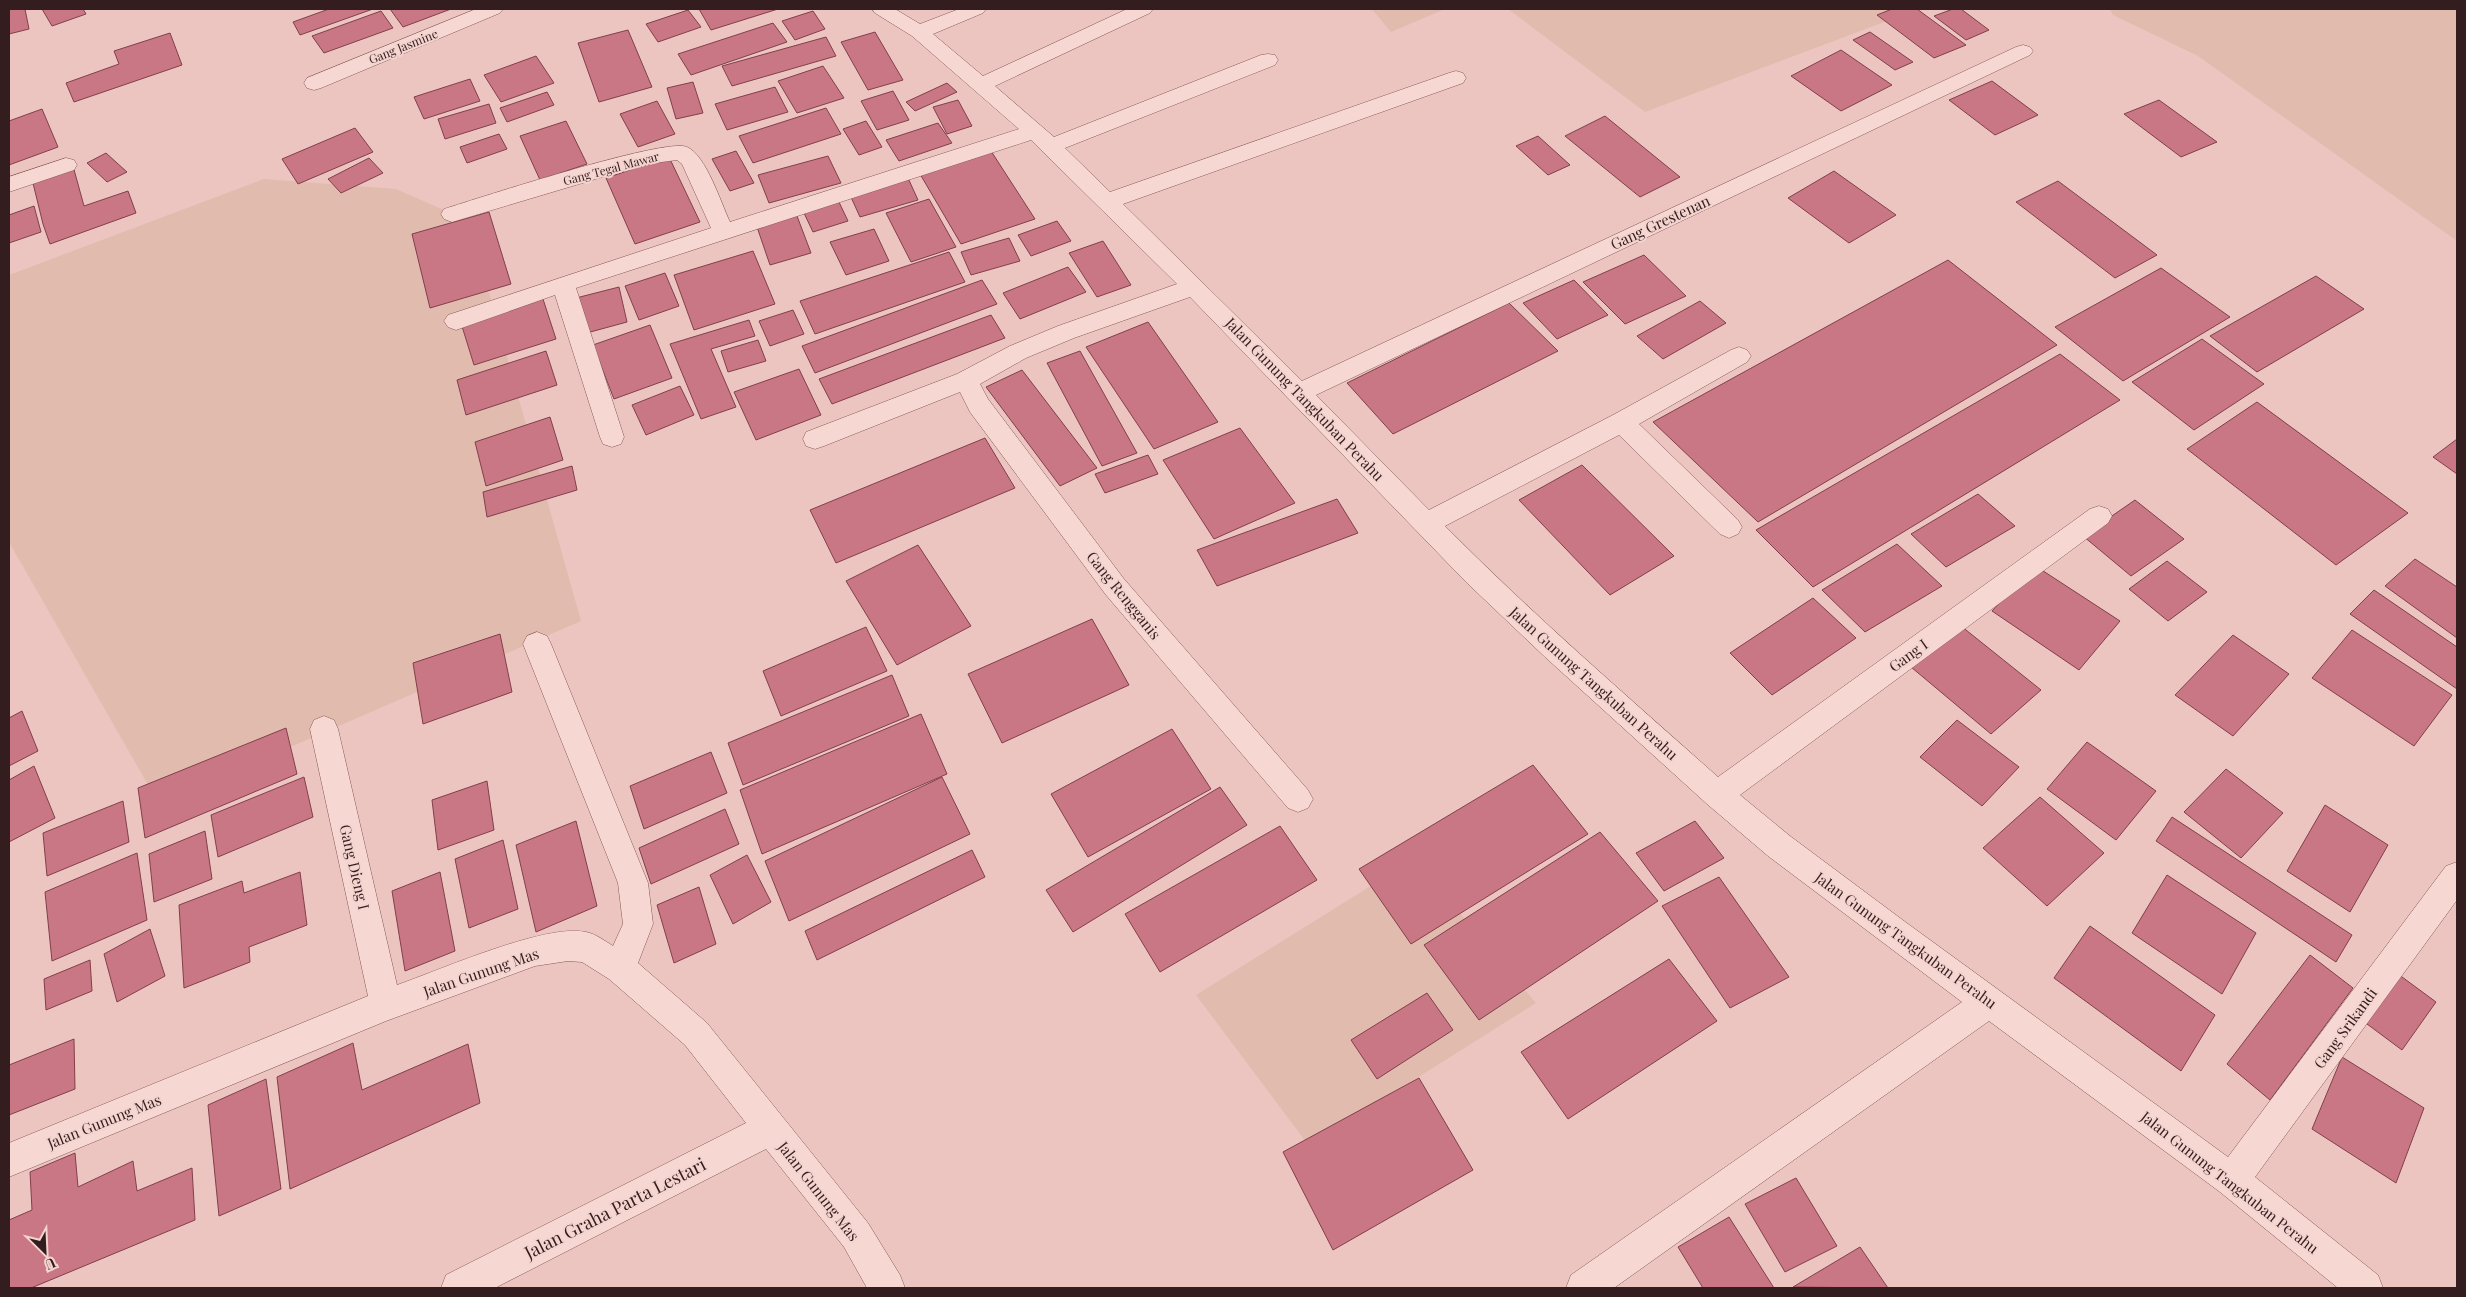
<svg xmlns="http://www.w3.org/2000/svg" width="2466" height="1297" font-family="'Playfair Display',serif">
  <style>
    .farmland { fill: #e1bbae }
    .building { fill: #c97784; stroke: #823f4b }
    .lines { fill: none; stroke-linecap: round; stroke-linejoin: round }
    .minor-casing { stroke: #84595a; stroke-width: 1 }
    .minor { fill: #f7d7d2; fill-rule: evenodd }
    .labels { text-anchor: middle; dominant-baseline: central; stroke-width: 4; stroke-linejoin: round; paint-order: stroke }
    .far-street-label { font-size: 12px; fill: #341d1f; stroke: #f4d4cf }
    .street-label { font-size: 15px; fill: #341d1f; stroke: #f4d4cf }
    .near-street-label { font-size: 18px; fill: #341d1f; stroke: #f4d4cf }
  </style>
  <rect width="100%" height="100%" fill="#ecc5c0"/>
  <!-- farmland -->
  <g class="farmland">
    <path d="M1372,9H1445L1391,32Z"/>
    <path d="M1508,9H1919L1645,112Z"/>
    <path d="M2110,9H2457V241L2198,56L2113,15Z"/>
    <path d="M264,179L396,189L469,221L581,621L159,804L9,542V275Z"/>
    <path d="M1414,859L1536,1003L1309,1146L1196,995Z"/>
  </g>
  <!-- building -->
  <g class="building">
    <path d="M9,9H25L29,29L9,34Z"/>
    <path d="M42,9H83L86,14L52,26Z"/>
    <path d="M329,9H373L300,35L293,22Z"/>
    <path d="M390,9H451L403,27Z"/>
    <path d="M699,9H778L711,30Z"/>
    <path d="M1892,9H1917L1966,45L1934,58L1877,15Z"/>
    <path d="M1953,9H1961L1989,30L1966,40L1934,16Z"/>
    <path d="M688,10L701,27L658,42L646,24Z"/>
    <path d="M381,11L393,28L324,53L312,36Z"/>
    <path d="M813,11L825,29L795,40L782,21Z"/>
    <path d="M773,23L787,42L691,75L678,54Z"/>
    <path d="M628,30L652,87L599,102L578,43Z"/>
    <path d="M875,32L903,80L868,90L841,42Z"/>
    <path d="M1870,32L1913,62L1895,70L1853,40Z"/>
    <path d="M170,33L182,65L74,102L66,83L119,64L114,51Z"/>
    <path d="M826,37L836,56L732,86L722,66Z"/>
    <path d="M1841,50L1892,85L1841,111L1791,76Z"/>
    <path d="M536,56L554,83L501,102L484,75Z"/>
    <path d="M823,66L844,98L797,113L778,81Z"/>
    <path d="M470,79L480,101L424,119L414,97Z"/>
    <path d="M1992,81L2038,115L1995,135L1949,100Z"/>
    <path d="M693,82L703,113L676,119L667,88Z"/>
    <path d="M947,83L957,92L915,111L906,102Z"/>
    <path d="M775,87L788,112L727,130L715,104Z"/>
    <path d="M893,91L909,120L877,130L861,101Z"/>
    <path d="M547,92L554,105L507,122L500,108Z"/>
    <path d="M958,100L972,126L947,134L933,107Z"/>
    <path d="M2159,100L2217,142L2181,157L2124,114Z"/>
    <path d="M657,101L675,134L638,147L620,114Z"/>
    <path d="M489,104L496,123L445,139L438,119Z"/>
    <path d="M826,108L841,134L753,163L739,136Z"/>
    <path d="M42,109L58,147L9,165V121Z"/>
    <path d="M1605,116L1680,177L1640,197L1565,136Z"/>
    <path d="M566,121L587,164L540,180L520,136Z"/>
    <path d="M866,121L882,147L859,155L843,129Z"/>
    <path d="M938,123L952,143L899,161L886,140Z"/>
    <path d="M355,128L373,152L298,184L282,159Z"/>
    <path d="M499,134L507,149L467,163L460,147Z"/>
    <path d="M1538,136L1570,165L1548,175L1516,146Z"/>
    <path d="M736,151L754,183L730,191L712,159Z"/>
    <path d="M991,151L1035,219L961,244L920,174Z"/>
    <path d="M106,153L127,172L107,182L87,163Z"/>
    <path d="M828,156L841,183L769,203L758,175Z"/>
    <path d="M669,157L700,222L635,244L606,178Z"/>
    <path d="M369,158L383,173L341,193L328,179Z"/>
    <path d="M73,166L84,206L128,191L136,213L50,244L43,224L32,179Z"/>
    <path d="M1834,171L1896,215L1849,243L1788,198Z"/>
    <path d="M908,178L918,200L860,217L850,195Z"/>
    <path d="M2058,181L2157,255L2115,278L2016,202Z"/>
    <path d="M929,199L956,247L911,262L886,213Z"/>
    <path d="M838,200L848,221L813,232L803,211Z"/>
    <path d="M34,206L41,232L9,243V215Z"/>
    <path d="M489,212L511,284L430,308L412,234Z"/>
    <path d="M797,216L811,253L770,265L757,227Z"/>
    <path d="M1057,221L1071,241L1031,256L1018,235Z"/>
    <path d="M874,229L889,261L846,275L830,242Z"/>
    <path d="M1009,238L1020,261L971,275L961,252Z"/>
    <path d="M1103,241L1131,285L1097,297L1069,253Z"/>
    <path d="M753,251L775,304L694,330L674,275Z"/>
    <path d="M949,252L965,282L815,334L800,301Z"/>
    <path d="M1644,255L1686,296L1625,324L1583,282Z"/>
    <path d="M1948,260L2057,345L1758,522L1653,422Z"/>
    <path d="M1068,267L1086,292L1020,319L1003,293Z"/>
    <path d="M2161,268L2230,317L2123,381L2055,327Z"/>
    <path d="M665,273L679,306L639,320L625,286Z"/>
    <path d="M2316,276L2364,309L2257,372L2210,336Z"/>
    <path d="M982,280L997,304L815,373L802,346Z"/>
    <path d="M1574,280L1608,315L1557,339L1523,303Z"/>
    <path d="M619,287L627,322L583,334L576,298Z"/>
    <path d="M542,296L556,339L474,365L461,323Z"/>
    <path d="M1700,301L1726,323L1663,359L1637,336Z"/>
    <path d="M1509,303L1558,351L1393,434L1347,383Z"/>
    <path d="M793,310L804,334L770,346L759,321Z"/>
    <path d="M991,315L1005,338L832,404L819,379Z"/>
    <path d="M749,320L755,336L711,349L736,407L701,419L670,344Z"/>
    <path d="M1148,322L1218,422L1154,449L1086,347Z"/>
    <path d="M650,325L672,378L614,399L593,345Z"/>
    <path d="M2202,339L2264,384L2194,430L2132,382Z"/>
    <path d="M758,340L766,361L728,372L721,351Z"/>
    <path d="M546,351L557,385L466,415L457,380Z"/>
    <path d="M1080,351L1137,453L1102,466L1047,363Z"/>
    <path d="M2060,354L2120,400L1813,587L1756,530Z"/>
    <path d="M799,369L821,415L756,440L734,392Z"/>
    <path d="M1022,370L1097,468L1060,486L986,387Z"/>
    <path d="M680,386L694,415L646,435L632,405Z"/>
    <path d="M2257,402L2408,513L2336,565L2187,449Z"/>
    <path d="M550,417L563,460L486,486L475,442Z"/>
    <path d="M1240,428L1295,503L1214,539L1163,460Z"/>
    <path d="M985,438L1015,488L836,563L810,510Z"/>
    <path d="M2457,439V474L2433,457Z"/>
    <path d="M1148,455L1158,474L1105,493L1095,474Z"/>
    <path d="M1582,465L1674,556L1610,595L1519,500Z"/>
    <path d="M572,466L577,490L487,517L483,492Z"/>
    <path d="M1978,494L2015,526L1946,567L1911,534Z"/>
    <path d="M1337,499L1358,533L1217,586L1197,550Z"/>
    <path d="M2135,500L2184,539L2131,576L2083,536Z"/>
    <path d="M1897,544L1942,586L1865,632L1822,590Z"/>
    <path d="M918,545L971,626L897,665L846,581Z"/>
    <path d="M2415,559L2457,587V638L2385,586Z"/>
    <path d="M2167,561L2207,592L2168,621L2129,589Z"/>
    <path d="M2034,565L2120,621L2079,670L1992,611Z"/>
    <path d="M2374,590L2457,647V689L2350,614Z"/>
    <path d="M1813,598L1856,638L1772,695L1730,653Z"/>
    <path d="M1092,619L1129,685L1002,743L968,674Z"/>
    <path d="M1961,626L2041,690L1991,734L1911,667Z"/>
    <path d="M866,627L887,671L781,716L763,671Z"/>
    <path d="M2352,630L2452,695L2414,746L2312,678Z"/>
    <path d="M500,634L512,692L423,724L413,663Z"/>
    <path d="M2233,635L2289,674L2233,736L2175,695Z"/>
    <path d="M892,675L909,716L743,785L728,743Z"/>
    <path d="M22,711L38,751L9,766V718Z"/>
    <path d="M921,714L947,774L762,854L740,790Z"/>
    <path d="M1957,720L2019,767L1982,806L1920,757Z"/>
    <path d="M286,728L297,774L145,838L138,788Z"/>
    <path d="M1172,729L1211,789L1088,857L1051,794Z"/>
    <path d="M2087,742L2156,791L2116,840L2047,789Z"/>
    <path d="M711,752L727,793L644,829L630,786Z"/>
    <path d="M1533,765L1588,834L1411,944L1359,869Z"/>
    <path d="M34,766L55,818L9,842V780Z"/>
    <path d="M2226,769L2283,813L2241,858L2184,812Z"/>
    <path d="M304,777L313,817L218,857L211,815Z"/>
    <path d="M942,777L970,834L789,921L765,861Z"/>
    <path d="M487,781L494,830L438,850L432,800Z"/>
    <path d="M1220,787L1247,825L1073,932L1046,890Z"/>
    <path d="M2040,797L2104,853L2047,906L1983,848Z"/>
    <path d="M123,801L129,842L47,876L43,833Z"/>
    <path d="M2325,805L2388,845L2350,912L2287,871Z"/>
    <path d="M725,809L739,844L651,884L639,848Z"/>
    <path d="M2172,817L2352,935L2336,962L2156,841Z"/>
    <path d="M576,821L597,906L536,932L516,845Z"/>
    <path d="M1695,821L1724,858L1664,891L1636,853Z"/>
    <path d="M1280,826L1317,880L1160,972L1125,914Z"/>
    <path d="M205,831L212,879L154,902L149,854Z"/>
    <path d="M1600,832L1658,901L1479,1020L1424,945Z"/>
    <path d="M503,840L518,909L469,928L455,859Z"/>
    <path d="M972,850L985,877L817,960L805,931Z"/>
    <path d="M137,853L147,920L52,961L45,892Z"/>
    <path d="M747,855L771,902L733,924L710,875Z"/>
    <path d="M300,872L307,925L249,947L250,962L184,988L179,905L242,881L244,893Z"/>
    <path d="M440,872L455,951L405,971L392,891Z"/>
    <path d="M2167,875L2256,933L2222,994L2132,933Z"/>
    <path d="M1719,877L1789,977L1730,1008L1662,906Z"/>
    <path d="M699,887L716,944L674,963L657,905Z"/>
    <path d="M2090,926L2215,1015L2181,1071L2054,978Z"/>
    <path d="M150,929L165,976L117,1002L104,954Z"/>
    <path d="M2310,955L2353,988L2270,1100L2227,1064Z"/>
    <path d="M1669,959L1717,1021L1568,1119L1521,1052Z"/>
    <path d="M90,960L92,991L46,1010L44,979Z"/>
    <path d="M2398,974L2436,1002L2402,1050L2363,1021Z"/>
    <path d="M1427,993L1453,1030L1377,1079L1351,1040Z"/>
    <path d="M74,1039L75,1089L9,1115V1065Z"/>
    <path d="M353,1043L362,1090L468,1044L480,1103L290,1189L277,1077Z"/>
    <path d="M2342,1057L2424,1108L2396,1183L2312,1129Z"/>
    <path d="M1419,1078L1473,1170L1333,1250L1283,1152Z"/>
    <path d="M266,1079L281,1189L219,1216L208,1105Z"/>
    <path d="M75,1153L78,1187L133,1161L137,1191L192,1168L195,1220L31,1288H9V1220L32,1210L30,1172Z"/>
    <path d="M1796,1178L1837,1246L1785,1272L1745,1204Z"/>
    <path d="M1729,1217L1774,1288H1703L1678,1247Z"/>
    <path d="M1860,1247L1888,1288L1793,1287Z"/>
  </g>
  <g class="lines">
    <!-- minor casing -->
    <g class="minor-casing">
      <g id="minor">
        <path d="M476,9H503L500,13L321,88L314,90L307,88L304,83L307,78Z"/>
        <path d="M872,9H895L920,24L959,9H986L983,13L933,34L983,76L1127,9H1153L1150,13L995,86L1054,137L1261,55L1268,54L1275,55L1278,60L1275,65L1065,148L1110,192L1449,73L1456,71L1463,73L1466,78L1463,83L1123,204L1302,381L2016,47L2023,45L2030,47L2033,51L2030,55L1316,395L1429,510L1613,415L1731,350L1739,347L1747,350L1751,356L1747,362L1639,424L1738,520L1742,527L1738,534L1729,538L1720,534L1619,435L1445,526C1532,614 1626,695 1718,777L2090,509L2099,506L2108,509L2112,516L2108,523L1740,795L1790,836L1904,921L2228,1157L2446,866L2457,862V900L2255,1177L2378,1275L2383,1288H2338L2220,1192L1989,1021L1614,1288H1566L1571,1275L1962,1002L1768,856L1707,804L1545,657L1466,582L1190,297L1074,338L1026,358L980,384L988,399L1124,579L1308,790L1313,799L1308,808L1298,812L1288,808L1106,595L970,412L960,392L824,446L815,449L806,446L803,439L806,432L957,374L1010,346L1058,326L1177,284L1031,140L576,288L624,437L621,444L612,447L603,444L600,437L555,295L456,330L448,327L444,321L448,315L711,228L682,164L677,160L646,164L452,222L444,219L441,214L444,209C479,198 666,137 687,147C706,155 721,203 730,222L1019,129L912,36L875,13Z"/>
        <path d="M66,158L74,160L77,165L74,170L9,192V177Z"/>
        <path d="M537,632L547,636L551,644L648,883L653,924L638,963L707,1023L868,1223L900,1275L905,1288H867L844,1247L766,1149L495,1288H441L446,1275L746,1123L685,1045L609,979L582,962L568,961L535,966L386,1021L9,1177V1143L368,996L310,729L314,720L324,716L334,720L338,729L397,985C440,970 546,923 586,932C596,934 605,941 613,946L623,924L618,883L523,644L527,636Z"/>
      </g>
    </g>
    <!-- minor -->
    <use href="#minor" class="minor"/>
  </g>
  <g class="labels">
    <!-- far-street labels -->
    <g class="far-street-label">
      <text transform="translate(403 46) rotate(-22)">Gang Jasmine</text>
      <text transform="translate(611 168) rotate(-15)">Gang Tegal Mawar</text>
    </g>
    <!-- street labels -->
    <g class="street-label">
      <text transform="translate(1660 222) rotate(-25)">Gang Grestenan</text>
      <text transform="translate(1305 399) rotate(46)">Jalan Gunung Tangkuban Perahu</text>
      <text transform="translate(1124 595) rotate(51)">Gang Rengganis</text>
      <text transform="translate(1908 655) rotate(-36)">Gang I</text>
      <text transform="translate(1594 683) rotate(42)">Jalan Gunung Tangkuban Perahu</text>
      <text transform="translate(355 867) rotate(77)">Gang Dieng I</text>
      <text transform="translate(1906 940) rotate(36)">Jalan Gunung Tangkuban Perahu</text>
      <text transform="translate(481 972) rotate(-19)">Jalan Gunung Mas</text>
      <text transform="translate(2345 1028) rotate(-54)">Gang Srikandi</text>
      <text transform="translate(104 1121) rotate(-22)">Jalan Gunung Mas</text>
      <text transform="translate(2230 1182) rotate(38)">Jalan Gunung Tangkuban Perahu</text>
      <text transform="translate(819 1191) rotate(52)">Jalan Gunung Mas</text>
    </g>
    <!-- near-street labels -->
    <g class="near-street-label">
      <text transform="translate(615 1208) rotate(-27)">Jalan Graha Parta Lestari</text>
    </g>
  </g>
  <!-- border -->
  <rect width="2466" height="1297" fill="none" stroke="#341d1f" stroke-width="20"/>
  <!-- north arrow -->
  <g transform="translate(45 1252) rotate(156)" stroke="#f4d4cf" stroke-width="4" paint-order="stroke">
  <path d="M0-4L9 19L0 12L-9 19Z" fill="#341d1f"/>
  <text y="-8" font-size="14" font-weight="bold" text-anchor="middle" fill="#341d1f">U</text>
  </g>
</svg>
